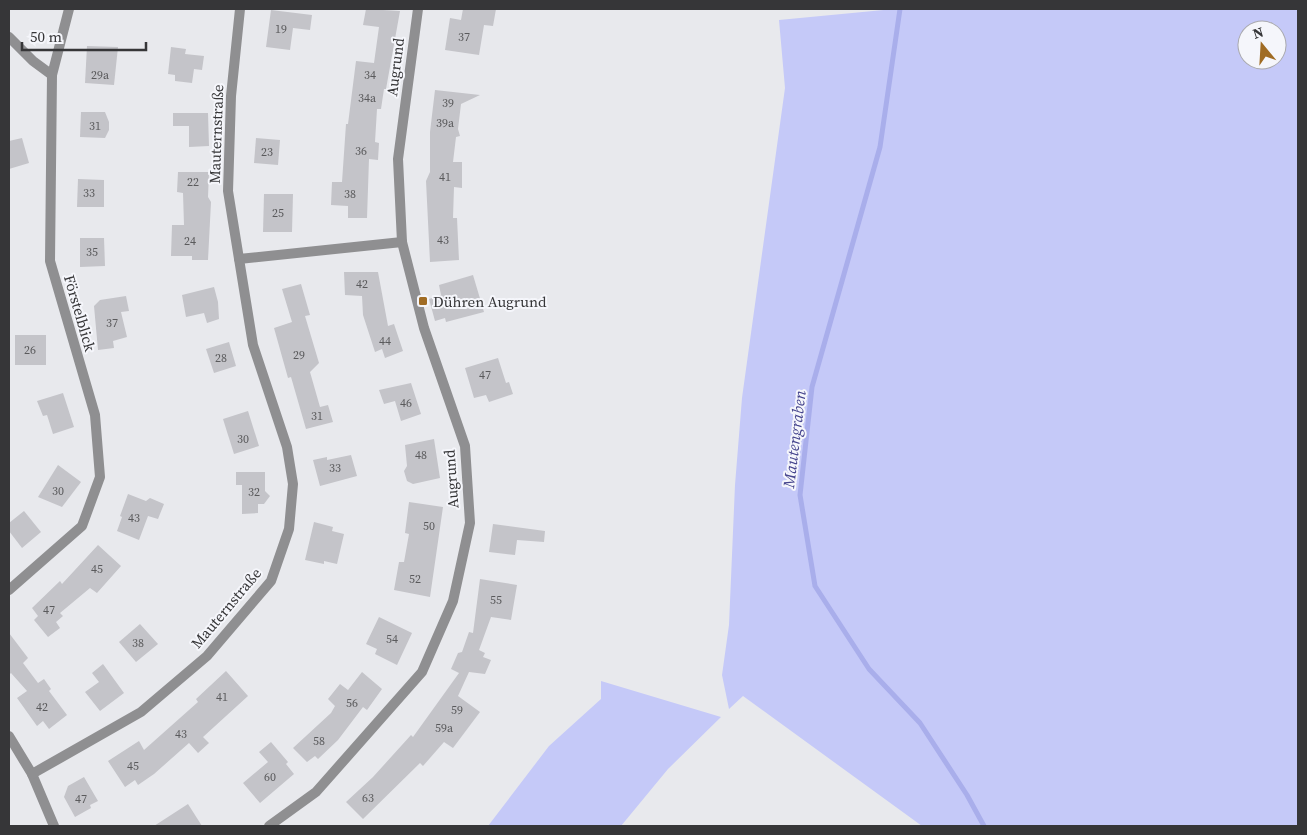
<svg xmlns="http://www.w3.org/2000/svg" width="1307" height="835" font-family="'Source Serif 4',serif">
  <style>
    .green { fill: #c5c9f8; fill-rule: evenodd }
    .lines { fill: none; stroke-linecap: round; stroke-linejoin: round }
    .stream { stroke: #a9aeeb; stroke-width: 5 }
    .building { fill: #c4c4c9 }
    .street { stroke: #8f8f91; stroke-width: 10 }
    .poi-dot { fill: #a06c24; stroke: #f5f6fb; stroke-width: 2 }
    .labels { text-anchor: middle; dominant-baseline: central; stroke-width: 4; stroke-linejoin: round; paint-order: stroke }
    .number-label { font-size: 12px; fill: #5a5a5c }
    .street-label { font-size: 15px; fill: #363638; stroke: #f5f6fb }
    .poi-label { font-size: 15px; fill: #363638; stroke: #f5f6fb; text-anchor: start }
    .water-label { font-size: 16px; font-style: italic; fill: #45448d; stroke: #f5f6fb }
  </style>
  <rect width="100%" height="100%" fill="#e8e9ed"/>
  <!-- green -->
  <g class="green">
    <path d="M894,9H1298V826H922L743,696L729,709L722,675L729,625L735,485L742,398L785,88L779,20ZM1247,30H1277V60H1247Z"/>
    <path d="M601,681L721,717L668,769L621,826H488L549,746L601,699Z"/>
  </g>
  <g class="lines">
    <!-- stream -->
    <path class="stream" d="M900,9L880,147L812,387L800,495L815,586L869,669L920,723L967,795L984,826"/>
  </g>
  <!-- building -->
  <g class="building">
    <path d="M366,9L400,11L386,89H384L381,109H377L375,142L379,143L378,160L369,159L367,218H348V206L331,205L332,182H342L346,124H348L356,61L374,63L379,27L363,25Z"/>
    <path d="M463,9H496L493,26L484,25L479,55L445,50L450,18L461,20Z"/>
    <path d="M271,10L312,15L310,30L293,28L290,50L266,47Z"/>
    <path d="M87,46L118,47L114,85L85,83Z"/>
    <path d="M171,47L186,49L185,54L204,56L202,70L194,69L192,83L175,81V75L168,74Z"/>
    <path d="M435,90L480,95L461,104L458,129L460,136L456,137L453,162H462V188L454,187L453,218H457L459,260L430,262L426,181L430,172V132Z"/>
    <path d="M81,112H105L109,122V130L105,138L80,137Z"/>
    <path d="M173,113H208L209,146L189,147V126H173Z"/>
    <path d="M22,138L29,163L9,169V141Z"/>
    <path d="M256,138L280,140L278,165L254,163Z"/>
    <path d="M178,172H209L208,197L211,202L208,260H192V256H171L172,225H184L183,193L177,192Z"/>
    <path d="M78,179L104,180V207H77Z"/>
    <path d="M264,194H293L292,232H263Z"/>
    <path d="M80,238H104L105,266L80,267Z"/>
    <path d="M344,272H378L388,326L394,324L403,351L385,358L382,349L375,352L363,315L362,296L345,295Z"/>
    <path d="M473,275L484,312L446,322L445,318L435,321L429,299L441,295L439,285Z"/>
    <path d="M301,284L310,315L305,316L319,363L310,372L320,407L328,405L333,422L306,429L291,377L288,378L274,328L292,322L282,289Z"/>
    <path d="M214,287L218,302L219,319L207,323L204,313L186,317L182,295Z"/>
    <path d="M126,296L129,311L121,312L127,337L113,341L114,348L98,350L94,306L100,300Z"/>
    <rect x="15" y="335" width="31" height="30"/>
    <path d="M229,342L236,366L214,373L206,349Z"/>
    <path d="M498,358L506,383L509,382L513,394L489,402L486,395L474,398L465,368Z"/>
    <path d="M411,383L421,414L401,421L395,401L384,404L379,390Z"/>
    <path d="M63,393L74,427L53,434L47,415L43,416L37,401Z"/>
    <path d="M248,411L259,446L234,454L223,419Z"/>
    <path d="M434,439L440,478L413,484L407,481L404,471L407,466L405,445Z"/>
    <path d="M351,455L357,476L320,486L313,460L327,457V460Z"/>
    <path d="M58,465L81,482L62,507L38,497Z"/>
    <path d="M236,472H265V491L270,496L264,504H258V513L242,514V485H236Z"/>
    <path d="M128,494L146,501L150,498L164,504L158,519L148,516L139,540L117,531L122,517L120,516Z"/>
    <path d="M409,502L443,507L430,597L394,590L399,562H404L409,534L405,533Z"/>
    <path d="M24,511L41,532L22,548L9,531V523Z"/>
    <path d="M314,522L333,527L332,531L344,534L337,564L324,561V564L305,560Z"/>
    <path d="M493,524L545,531L544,542L517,540L515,555L489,552Z"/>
    <path d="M98,545L121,566L97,593L90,588L60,613L63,616L56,622L60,628L48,637L34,620L38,616L32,608L60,581L62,584Z"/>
    <path d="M480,579L517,585L511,620L491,617L479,650L485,653L483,657L491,660L485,674L469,672L458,696L480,712L453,748L444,742L423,766L420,763L363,819L346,802L373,777L411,735L413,737L459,673L451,669L458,653L462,652L469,632L473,633Z"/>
    <path d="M379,617L412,633L397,665L375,654L377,649L366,644Z"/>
    <path d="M140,624L158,644L136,662L119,642Z"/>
    <path d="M9,633L28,658L23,663L38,683L44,679L51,689L49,691L67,715L49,729L43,721L37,726L17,698L27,691L11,673L9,675Z"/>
    <path d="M103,664L124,693L100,711L85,692L99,682L92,673Z"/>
    <path d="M226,671L248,696L203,737L209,743L198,753L189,743L154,774L138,785L135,780L125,787L108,761L139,741L144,750L198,702L196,699Z"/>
    <path d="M362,672L382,689L367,710L363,707L338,740L318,759L315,756L307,762L293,748L331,713L335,706L328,699L340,684L348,690Z"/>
    <path d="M271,742L288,762L286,764L294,774L260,803L243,783L268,762L259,752Z"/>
    <path d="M84,777L98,801L90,805L91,808L75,817L64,797L68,786Z"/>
    <path d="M188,804L202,826H154Z"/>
  </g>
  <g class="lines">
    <!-- street -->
    <g class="street">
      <path d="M9,37L33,61L52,75"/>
      <path d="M239,259L402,242"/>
      <path d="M9,590L82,526L100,477L95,415L50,261L52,75L69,9"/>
      <path d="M9,736L32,774L54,826"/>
      <path d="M32,774L141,712L207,656L271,581L289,529L293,484L287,447L253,345L228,191L231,96L240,9"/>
      <path d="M269,826L316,792L422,672L453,601L470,523L465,446L424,328L402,242L398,159L418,9"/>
    </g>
  </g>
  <!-- markers -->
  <rect class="poi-dot" x="418" y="296" width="10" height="10" rx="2.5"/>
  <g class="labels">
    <!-- number labels -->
    <g class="number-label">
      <text x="281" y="29">19</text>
      <text x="464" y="37">37</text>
      <text x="100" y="75">29a</text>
      <text x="370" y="75">34</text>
      <text x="367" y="98">34a</text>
      <text x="448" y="103">39</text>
      <text x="445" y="123">39a</text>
      <text x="95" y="126">31</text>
      <text x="361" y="151">36</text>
      <text x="267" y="152">23</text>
      <text x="445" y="177">41</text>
      <text x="193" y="182">22</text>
      <text x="89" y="193">33</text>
      <text x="350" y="194">38</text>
      <text x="278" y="213">25</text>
      <text x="443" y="240">43</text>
      <text x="190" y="241">24</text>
      <text x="92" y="252">35</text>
      <text x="362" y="284">42</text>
      <text x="112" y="323">37</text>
      <text x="385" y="341">44</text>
      <text x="30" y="350">26</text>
      <text x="299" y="355">29</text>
      <text x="221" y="358">28</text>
      <text x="485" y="375">47</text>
      <text x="406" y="403">46</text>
      <text x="317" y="416">31</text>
      <text x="243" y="439">30</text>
      <text x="421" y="455">48</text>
      <text x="335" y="468">33</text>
      <text x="58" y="491">30</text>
      <text x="254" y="492">32</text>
      <text x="134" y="518">43</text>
      <text x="429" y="526">50</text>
      <text x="97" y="569">45</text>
      <text x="415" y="579">52</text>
      <text x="496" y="600">55</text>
      <text x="49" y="610">47</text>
      <text x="392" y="639">54</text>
      <text x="138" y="643">38</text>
      <text x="222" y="697">41</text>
      <text x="352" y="703">56</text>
      <text x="42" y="707">42</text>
      <text x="457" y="710">59</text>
      <text x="444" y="728">59a</text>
      <text x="181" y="734">43</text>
      <text x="319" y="741">58</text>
      <text x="133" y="766">45</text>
      <text x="270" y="777">60</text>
      <text x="368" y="798">63</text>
      <text x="81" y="799">47</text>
    </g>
    <!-- street labels -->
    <g class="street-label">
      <text transform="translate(395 67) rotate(-83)">Augrund</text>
      <text transform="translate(216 134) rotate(-88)">Mauternstraße</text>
      <text transform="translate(80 313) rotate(74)">Förstelblick</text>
      <text transform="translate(451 479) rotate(-94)">Augrund</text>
      <text transform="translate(226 608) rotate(-50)">Mauternstraße</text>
    </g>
    <!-- poi labels -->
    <g class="poi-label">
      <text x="433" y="301">Dühren Augrund</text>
    </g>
    <!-- water labels -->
    <g class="water-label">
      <text transform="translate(794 439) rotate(-83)">Mautengraben</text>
    </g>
  </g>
  <!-- border -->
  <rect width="1307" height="835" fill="none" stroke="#363638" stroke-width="20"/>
  <!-- north arrow -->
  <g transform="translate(1262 45) rotate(342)"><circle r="24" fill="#f5f6fb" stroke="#a9a9ad"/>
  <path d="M0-4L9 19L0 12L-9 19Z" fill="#a06c24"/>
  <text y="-8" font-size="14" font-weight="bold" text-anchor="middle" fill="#363638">N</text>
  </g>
  <!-- scale -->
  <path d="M22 42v8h124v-8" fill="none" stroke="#363638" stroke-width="2.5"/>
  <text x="30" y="42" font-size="15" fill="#363638" stroke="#f5f6fb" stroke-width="4" paint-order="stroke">50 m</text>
</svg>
